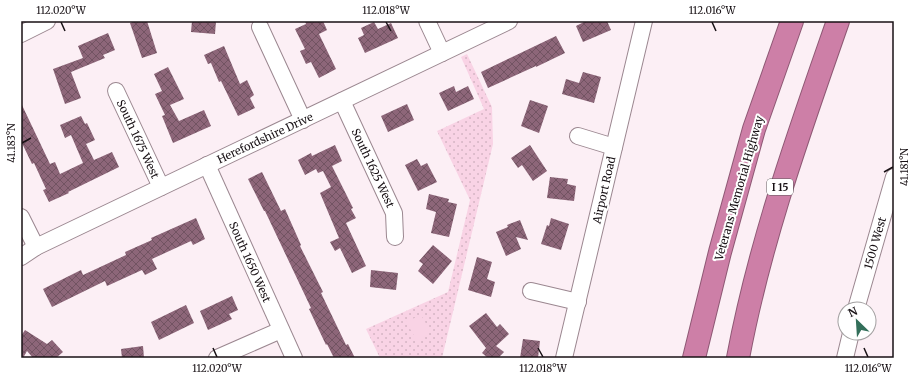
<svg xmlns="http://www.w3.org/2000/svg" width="915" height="379" font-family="Merriweather,serif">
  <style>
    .park { fill: url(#park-dots) }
    .pitch { fill: #f9d3e5 }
    .building { fill: url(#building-cross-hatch) }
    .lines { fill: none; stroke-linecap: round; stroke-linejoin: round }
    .minor-casing { stroke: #9b8790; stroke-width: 18 }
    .highway-casing { stroke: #8e5874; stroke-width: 24 }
    .minor { stroke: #fff; stroke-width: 16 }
    .highway { stroke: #cd7fa7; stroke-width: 22 }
    .ticks { fill: none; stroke: #181115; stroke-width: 1.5 }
    .labels { text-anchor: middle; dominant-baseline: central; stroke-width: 4; stroke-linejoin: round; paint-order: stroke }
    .shield { fill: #fff; stroke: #5d585b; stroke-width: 1 }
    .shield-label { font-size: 10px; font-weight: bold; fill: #181115 }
    .street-label { font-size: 11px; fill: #181115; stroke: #fff }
    .neatline { fill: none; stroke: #181115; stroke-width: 1.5 }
    .ticks-label { font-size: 10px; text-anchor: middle; fill: #181115 }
  </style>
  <defs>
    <pattern id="park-dots" width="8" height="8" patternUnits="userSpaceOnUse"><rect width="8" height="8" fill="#f9d3e5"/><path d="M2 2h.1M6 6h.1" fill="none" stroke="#d5b4c4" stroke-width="1.8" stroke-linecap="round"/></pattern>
    <pattern id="building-cross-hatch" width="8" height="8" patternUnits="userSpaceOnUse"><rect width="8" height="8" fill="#8d6679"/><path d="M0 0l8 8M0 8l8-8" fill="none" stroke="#725362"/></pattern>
  </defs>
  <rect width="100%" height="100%" fill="#fceff5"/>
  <!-- park -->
  <path class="park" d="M467,54L492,107L493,144L442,358H380L366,329L448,292L470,200L437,131L484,109L461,57Z"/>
  <!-- pitch -->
  <path class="pitch" d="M421,315L429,329L419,344L406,322Z"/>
  <!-- building -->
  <g class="building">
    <path d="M135,21H147L157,53L142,58L130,23Z"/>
    <path d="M192,21H216L215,34L191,32Z"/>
    <path d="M305,21H323L327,30L319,34L336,69L319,78L311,62L306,64L300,51L305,49L295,29L306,24Z"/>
    <path d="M586,21H607L611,30L583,42L576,26Z"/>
    <path d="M374,22L378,29L391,23L398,38L365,53L358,38L364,35L361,28Z"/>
    <path d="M108,33L115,50L103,55L105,58L71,72L81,98L65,104L53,69L83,58L78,46Z"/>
    <path d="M556,36L565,53L536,67V66L488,88L481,72Z"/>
    <path d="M224,46L240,84L247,80L254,95L250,98L255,108L238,116L221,81L219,82L211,63L208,64L204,55Z"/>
    <path d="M168,67L184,99L170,105L179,121L204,110L211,126L173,143L162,116L165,115L155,94L162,91L154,74Z"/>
    <path d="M583,72L601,77L594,103L562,94L566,79L579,83Z"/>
    <path d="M454,86L456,92L468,86L474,99L448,111L439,93Z"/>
    <path d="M530,100L548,106L539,133L521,126Z"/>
    <path d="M21,103L50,164L55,162L60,174L83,163L71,135L65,138L60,125L81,116L85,124L87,123L95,140L86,144L94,160L112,152L119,167L68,192L69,193L49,202L43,190L46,189L34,163L32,164L21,141Z"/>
    <path d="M407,104L414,120L388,132L381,116Z"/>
    <path d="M335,145L342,161L332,166L353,208L351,209L356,218L346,223L366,266L352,273L340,248L335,251L330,242L339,238L320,193L331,187L323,171L318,173L316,169L305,175L298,160L311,153L312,156Z"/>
    <path d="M530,145L547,171L533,181L522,165L518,168L511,158Z"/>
    <path d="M417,159L421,166L427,163L437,182L418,191L405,165Z"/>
    <path d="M262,172L281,211L285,209L301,245L300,246L323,292L321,293L346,345L348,344L355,358H334L327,344L326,345L309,309L311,308L265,211H264L248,179Z"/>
    <path d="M550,177L568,179L567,184L576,186L574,201L547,198Z"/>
    <path d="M429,194L449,199L448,202L457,204L449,237L431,233L436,212L426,209Z"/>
    <path d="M196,218L205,239L193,245L191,241L152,259L157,269L145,275L142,270L107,286L105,281L52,307L43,289L81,270L83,275L126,255L125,252L152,240L151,238Z"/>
    <path d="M551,218L569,224L561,250L541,244L547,225L549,226Z"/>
    <path d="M520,220L528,240L516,237L521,249L506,256L496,232L508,227L507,225Z"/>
    <path d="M433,245L452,261L433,284L418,271L423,264L419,261Z"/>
    <path d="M477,257L492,262L487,279L495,282L491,297L468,290Z"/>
    <path d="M371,270L398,273L396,290L370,287Z"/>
    <path d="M232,296L238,310L229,314L232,319L208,330L200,311Z"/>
    <path d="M186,305L194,323L159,340L151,322Z"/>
    <path d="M486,313L497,327L500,324L509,334L496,346L504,352L498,358H488L482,353L486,348L469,326Z"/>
    <path d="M25,330L47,344L52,340L63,352L56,358H33L27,351L23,358H21V336Z"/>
    <path d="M523,339L540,341L538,358H520Z"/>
    <path d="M143,346L144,358H122L121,349Z"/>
  </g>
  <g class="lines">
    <!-- minor casing -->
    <g class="minor-casing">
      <g id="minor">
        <path d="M427,21L442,53"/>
        <path d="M260,27L303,120"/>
        <path d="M21,34L47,21"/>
        <path d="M116,91L161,187"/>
        <path d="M342,101L394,213L395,237"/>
        <path d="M578,136L614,147"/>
        <path d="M207,165L294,358"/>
        <path d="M21,217L36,247"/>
        <path d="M21,257L36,247L509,21"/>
        <path d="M531,291L578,302"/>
        <path d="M856,309L894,177"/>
        <path d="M217,358L281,330"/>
        <path d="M564,358L644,21"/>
        <path d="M845,358L851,333"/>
      </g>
    </g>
    <!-- highway casing -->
    <g class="highway-casing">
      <g id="highway">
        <path d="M694,358L720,252L754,129L792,21"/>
        <path d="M738,358C760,241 799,133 838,21"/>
      </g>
    </g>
    <!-- minor -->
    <use href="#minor" class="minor"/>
    <!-- highway -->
    <use href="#highway" class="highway"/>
  </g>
  <!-- ticks -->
  <path class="ticks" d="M61,22L65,31M386,22L391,31M712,22L716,31M22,143L31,138M884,172L893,167M213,348L217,357M538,348L543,357M864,348L868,357"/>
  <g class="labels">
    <!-- shield labels -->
    <rect class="shield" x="767" y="179" width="26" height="16" rx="3"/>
    <g class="shield-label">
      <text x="780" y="187">I 15</text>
    </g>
    <!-- street labels -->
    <g class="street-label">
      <text transform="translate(265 138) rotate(-25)">Herefordshire Drive</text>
      <text transform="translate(138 139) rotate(65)">South 1675 West</text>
      <text transform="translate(373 168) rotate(65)">South 1625 West</text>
      <text transform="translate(739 188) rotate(-74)">Veterans Memorial Highway</text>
      <text transform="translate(604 190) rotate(-77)">Airport Road</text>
      <text transform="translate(875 243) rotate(-74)">1500 West</text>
      <text transform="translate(250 262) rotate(66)">South 1650 West</text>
    </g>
  </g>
  <!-- border -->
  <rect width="915" height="379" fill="none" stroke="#ffffff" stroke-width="44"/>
  <!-- north arrow -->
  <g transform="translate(857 321) rotate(335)"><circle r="19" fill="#ffffff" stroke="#a3a0a1"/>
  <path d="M0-3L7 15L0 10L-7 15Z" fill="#336f5a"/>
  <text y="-6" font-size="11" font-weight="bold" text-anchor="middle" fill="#181115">N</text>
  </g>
  <rect x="22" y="22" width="871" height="335" class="neatline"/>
  <g class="ticks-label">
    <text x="61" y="14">112.020°W</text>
    <text x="386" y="14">112.018°W</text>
    <text x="712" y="14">112.016°W</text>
    <text transform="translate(11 143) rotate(-90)" y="4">41.183°N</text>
    <text transform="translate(904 167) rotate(-90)" y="4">41.181°N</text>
    <text x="217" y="372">112.020°W</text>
    <text x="543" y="372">112.018°W</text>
    <text x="868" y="372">112.016°W</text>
  </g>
</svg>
